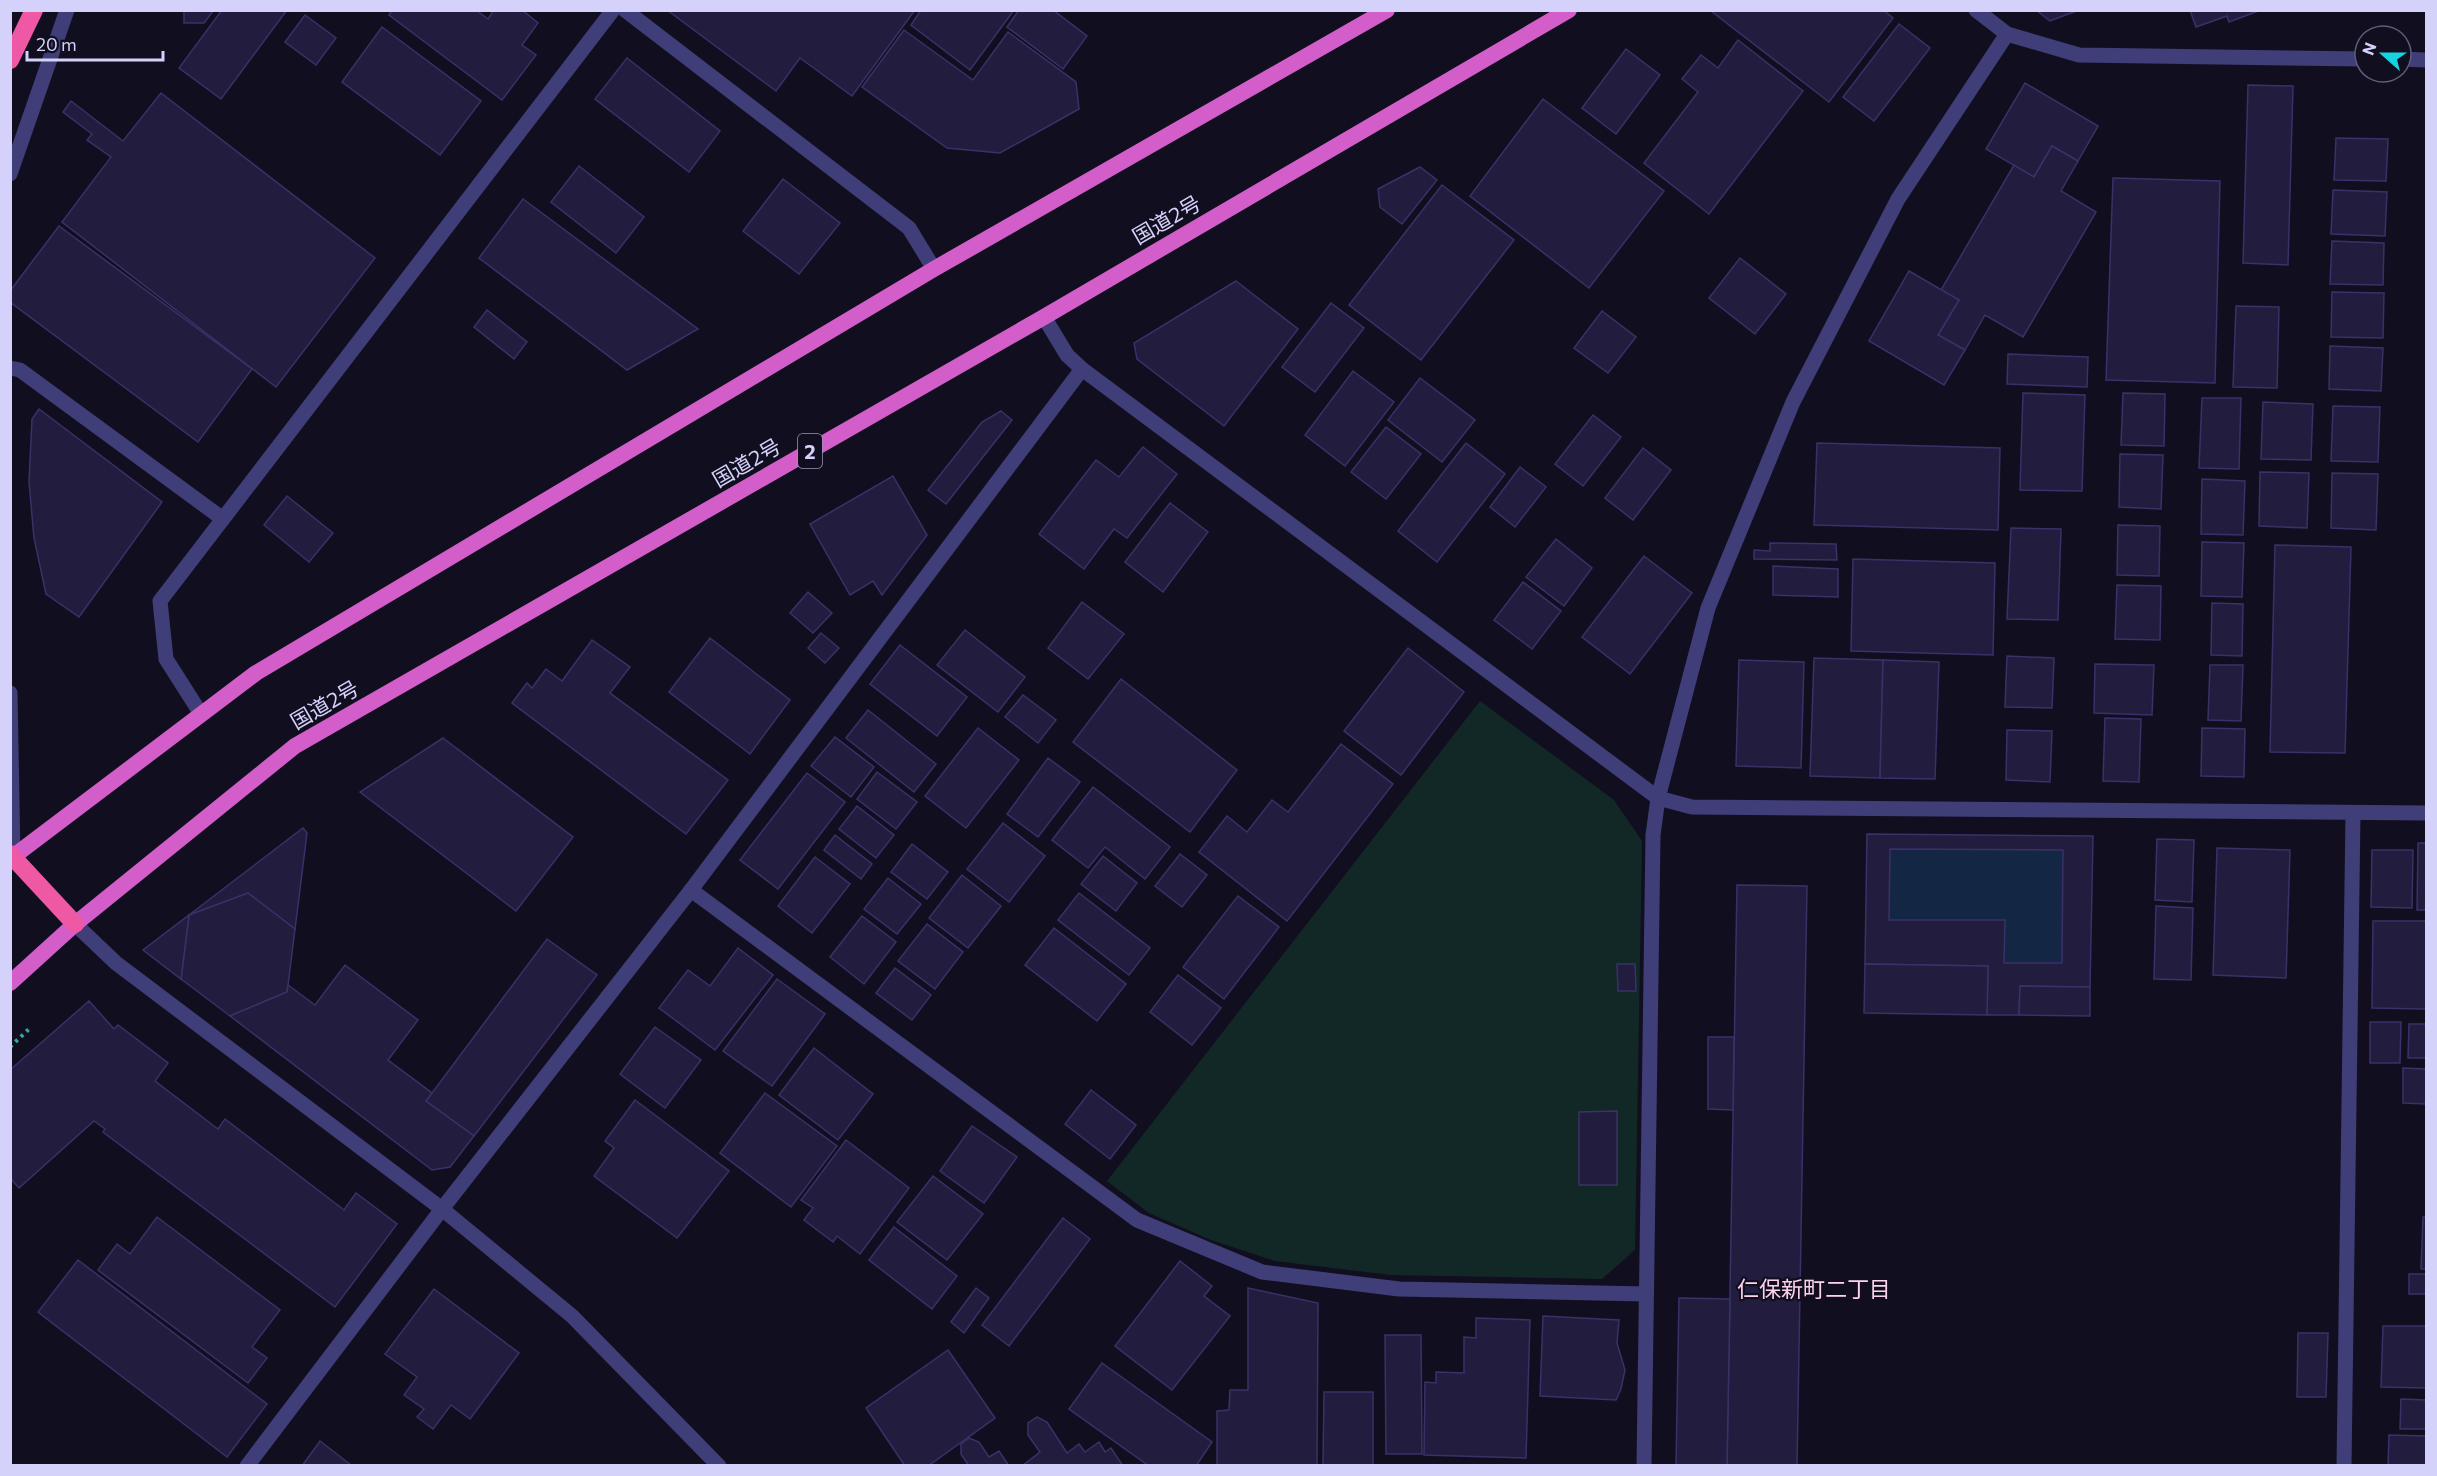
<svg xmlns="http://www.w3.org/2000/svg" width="2437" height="1476" font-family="Commissioner,'Noto Sans JP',sans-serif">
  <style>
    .green { fill: #122827 }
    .water { fill: #132744 }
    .building { fill: #221c3e; stroke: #3a3168; stroke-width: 1.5; fill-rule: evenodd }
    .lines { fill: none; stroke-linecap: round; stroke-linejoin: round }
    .path { stroke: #39a69c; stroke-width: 4; stroke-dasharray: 3 4.5; stroke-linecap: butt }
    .minor { stroke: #3f3e79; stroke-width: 15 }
    .trunk { stroke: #d35eca; stroke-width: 16 }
    .motorway { stroke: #ef58a4; stroke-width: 18 }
    .labels { text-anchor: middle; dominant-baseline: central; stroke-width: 4.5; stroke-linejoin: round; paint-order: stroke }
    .shield { fill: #110f1f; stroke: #9a97b8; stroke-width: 1.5 }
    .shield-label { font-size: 20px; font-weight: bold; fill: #d4d1fa }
    .street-label { font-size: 21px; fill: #d4d1fa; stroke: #110f1f }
    .neighbourhood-label { font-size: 22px; fill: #fbd3ed; stroke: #110f1f }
  </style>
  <rect width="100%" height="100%" fill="#110f1f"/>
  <!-- green -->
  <path class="green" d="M1480,701L1614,800L1642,841L1635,1250L1602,1279L1391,1275L1275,1261L1211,1240L1149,1213L1107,1181Z"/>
  <!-- water -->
  <path class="water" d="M1890,849L2063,850L2062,963H2004L2005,920H1889Z"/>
  <!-- building -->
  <g class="building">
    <path d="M184,10H214L204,23H184Z"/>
    <path d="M222,10H287L221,99L179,68Z"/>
    <path d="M392,10H476L488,19L494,10H522L538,23L522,45L536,55L502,100L389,15Z"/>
    <path d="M667,10H915L852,96L800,58L776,91Z"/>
    <path d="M921,10H1014L970,70L911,25Z"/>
    <path d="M1019,10H1053L1087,36L1063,69L1007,27Z"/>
    <path d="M1883,10L1893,18L1829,102L1711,11Z"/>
    <path d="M2036,10H2079L2050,21Z"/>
    <path d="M2190,10H2261L2229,22L2227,16L2196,27Z"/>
    <path d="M305,15L336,38L316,65L285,42Z"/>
    <path d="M1899,24L1930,48L1874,121L1843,97Z"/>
    <path d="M382,27L481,101L440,155L342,82Z"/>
    <path d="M904,30L973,80L1008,32L1076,82L1079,109L1000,153L947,148L862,87Z"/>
    <path d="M1738,40L1803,91L1709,214L1644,163L1698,92L1682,79L1701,55L1718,68Z"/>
    <path d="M1626,49L1660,75L1616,134L1582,108Z"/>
    <path d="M627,58L720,131L689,172L595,99Z"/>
    <path d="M2025,83L2098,126L2078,161L2052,146L2034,177L1986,149Z"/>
    <path d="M2248,85L2293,86L2288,265L2243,263Z"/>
    <path d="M161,93L375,258L276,387L62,222L111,157L87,140L92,134L63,112L71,101L123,141Z"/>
    <path d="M1543,99L1664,191L1589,288L1470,196Z"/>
    <path d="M2336,138L2388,139L2386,181L2334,180Z"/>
    <path d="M2052,146L2078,161L2061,191L2096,212L2023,337L1985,315L1965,350L1938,335L1959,300L1941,290L2014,165L2034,177Z"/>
    <path d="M579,166L644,217L616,253L551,202Z"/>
    <path d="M1420,167L1437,180L1402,224L1380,207L1378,189Z"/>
    <path d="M2113,178L2220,181L2215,383L2106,380Z"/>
    <path d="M783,179L840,223L799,274L743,231Z"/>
    <path d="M1442,185L1514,240L1421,360L1349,305Z"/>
    <path d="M2333,190L2387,192L2385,236L2331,234Z"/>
    <path d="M523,199L698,329L627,370L479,258Z"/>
    <path d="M59,226L252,369L198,442L10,302V291Z"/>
    <path d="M2332,241L2384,243L2383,285L2330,284Z"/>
    <path d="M1740,258L1786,294L1755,334L1709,298Z"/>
    <path d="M1909,271L1959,300L1938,335L1965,350L1944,385L1869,341Z"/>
    <path d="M1236,281L1298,329L1224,426L1137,359L1134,343Z"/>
    <path d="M2332,292L2384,293L2383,338L2331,337Z"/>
    <path d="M1331,303L1364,328L1315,392L1282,367Z"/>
    <path d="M2236,306L2279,307L2277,388L2233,387Z"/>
    <path d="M487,310L527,342L514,359L474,327Z"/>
    <path d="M1602,311L1636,337L1608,373L1574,348Z"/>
    <path d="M2330,346L2383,348L2381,391L2329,389Z"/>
    <path d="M2008,354L2088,357L2087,387L2007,384Z"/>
    <path d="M1353,371L1394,402L1345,466L1305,435Z"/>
    <path d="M1420,378L1475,420L1442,462L1388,420Z"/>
    <path d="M2023,393L2085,395L2082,491L2020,490Z"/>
    <path d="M2123,393L2165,394L2164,446L2121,445Z"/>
    <path d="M2202,398H2241L2239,469L2199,468Z"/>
    <path d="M2263,402L2313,404L2311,460L2261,459Z"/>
    <path d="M2333,406L2380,407L2378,462L2331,461Z"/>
    <path d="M39,409L162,502L79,617L46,594L34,538L29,482L32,419Z"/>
    <path d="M1001,411L1012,420L946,504L928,490L982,422Z"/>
    <path d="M1593,415L1621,437L1583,486L1555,464Z"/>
    <path d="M1386,427L1421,454L1386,499L1351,472Z"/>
    <path d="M1466,443L1505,474L1437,562L1398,531Z"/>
    <path d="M1817,443L2000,448L1998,530L1814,525Z"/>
    <path d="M1143,447L1177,474L1127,538L1114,529L1084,569L1039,534L1096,460L1119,477Z"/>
    <path d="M1643,448L1671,470L1633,520L1605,498Z"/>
    <path d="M2120,454L2163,455L2161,509L2119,507Z"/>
    <path d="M1520,467L1546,487L1515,527L1490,507Z"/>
    <path d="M2260,472L2309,473L2307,528L2259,526Z"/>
    <path d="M2332,473L2378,474L2376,530L2331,528Z"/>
    <path d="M893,476L927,535L882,595L873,581L850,595L810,524Z"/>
    <path d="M2202,479L2245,481L2243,535L2201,534Z"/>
    <path d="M287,496L333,533L309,562L264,525Z"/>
    <path d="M1170,503L1208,532L1163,592L1125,562Z"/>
    <path d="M2118,525L2160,526L2159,576L2117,575Z"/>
    <path d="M2011,528L2061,529L2058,620L2007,619Z"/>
    <path d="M1556,539L1592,568L1564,606L1526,577Z"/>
    <path d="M2202,542L2244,543L2242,597L2201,596Z"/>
    <path d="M1770,543L1836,544L1837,560L1754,559V550L1770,551Z"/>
    <path d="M2275,545L2351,547L2345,753L2270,752Z"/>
    <path d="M1644,556L1692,593L1630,674L1582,637Z"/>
    <path d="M1853,559L1995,563L1993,655L1851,651Z"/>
    <path d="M1773,566L1838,569V597L1773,595Z"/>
    <path d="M1523,582L1561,611L1532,649L1494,620Z"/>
    <path d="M2117,585L2161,586L2160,640L2115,639Z"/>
    <path d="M808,592L832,613L813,633L790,613Z"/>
    <path d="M1082,602L1124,634L1088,679L1048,648Z"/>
    <path d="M2212,603L2243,604L2242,656L2211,655Z"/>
    <path d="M965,630L1025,677L998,712L937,665Z"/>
    <path d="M821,633L839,648L825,663L808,648Z"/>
    <path d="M710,638L790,700L750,754L669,692Z"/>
    <path d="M592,640L630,667L610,693L728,780L686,834L512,703L527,683L532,688L546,669L562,681Z"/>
    <path d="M900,645L967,697L937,736L870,684Z"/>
    <path d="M1408,648L1464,692L1401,775L1344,731Z"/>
    <path d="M2007,656L2054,658L2052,708L2005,707Z"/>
    <path d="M1814,658L1883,660L1880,778L1810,776Z"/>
    <path d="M1739,660L1804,662L1801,768L1736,766Z"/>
    <path d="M1883,660L1939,662L1935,779L1880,778Z"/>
    <path d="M2095,664L2154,665L2152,715L2094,713Z"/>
    <path d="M2210,665H2243L2241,721L2208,720Z"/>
    <path d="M1121,679L1237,770L1190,832L1073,742Z"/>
    <path d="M1023,695L1056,720L1038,743L1005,717Z"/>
    <path d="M868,710L936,764L914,792L846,738Z"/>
    <path d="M2105,718L2141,719L2139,782L2103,781Z"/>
    <path d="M978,728L1019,760L966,828L925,796Z"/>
    <path d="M2202,728L2245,729L2244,777L2201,776Z"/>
    <path d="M2007,730L2052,731L2050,782L2006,780Z"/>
    <path d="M835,737L874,767L851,797L811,766Z"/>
    <path d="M443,738L573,837L516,911L360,792Z"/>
    <path d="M1341,744L1393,784L1287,921L1199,852L1227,816L1247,832L1272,800L1288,812Z"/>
    <path d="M1048,758L1080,782L1038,837L1007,814Z"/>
    <path d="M877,772L917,802L896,829L857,799Z"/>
    <path d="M807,773L845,802L778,889L740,860Z"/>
    <path d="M1093,787L1170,847L1145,879L1105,847L1088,868L1052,840Z"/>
    <path d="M857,806L894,835L876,858L839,829Z"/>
    <path d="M1003,823L1045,856L1009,902L967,869Z"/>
    <path d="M303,828L307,833L295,929L248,893L189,915Z"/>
    <path d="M1867,834L2093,836L2090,987L2020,986L2019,1015H1987L1988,966L1865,964ZM1890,849L2063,850L2062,963H2004L2005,920H1889Z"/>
    <path d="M835,835L872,864L861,879L824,850Z"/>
    <path d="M2157,839L2194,840L2192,902L2155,900Z"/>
    <path d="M2418,843H2426V910H2417Z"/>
    <path d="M912,844L948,872L927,899L891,872Z"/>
    <path d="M2217,848L2290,850L2286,978L2213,975Z"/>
    <path d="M2372,850H2413L2412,908L2371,907Z"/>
    <path d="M1180,854L1207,875L1182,907L1155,886Z"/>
    <path d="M1103,856L1137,883L1116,911L1081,884Z"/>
    <path d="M815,857L850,884L812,933L778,906Z"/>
    <path d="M962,875L1001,906L968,948L929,918Z"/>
    <path d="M888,878L921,904L897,934L864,909Z"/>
    <path d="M1737,885L1807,886L1797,1466H1727Z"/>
    <path d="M248,893L295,929L288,985L287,992L230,1016L181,979L189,915Z"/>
    <path d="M1079,893L1150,948L1129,975L1058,920Z"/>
    <path d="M1238,896L1279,927L1224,999L1183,967Z"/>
    <path d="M2156,906L2193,908L2191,980L2154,979Z"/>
    <path d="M189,915L181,979L143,950Z"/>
    <path d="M862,916L896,942L864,984L830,957Z"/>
    <path d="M2373,921H2426V1009L2372,1008Z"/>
    <path d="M927,924L963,952L935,989L898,961Z"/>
    <path d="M1054,928L1126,984L1097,1021L1025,965Z"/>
    <path d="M547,939L597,975L474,1136L426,1101Z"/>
    <path d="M738,948L773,975L715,1050L659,1008L688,970L710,986Z"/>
    <path d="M1617,964H1635L1636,991H1618Z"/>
    <path d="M1865,964L1988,966L1987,1015L1864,1013Z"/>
    <path d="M345,965L418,1020L388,1060L432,1093L426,1101L474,1136L450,1167L432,1170L230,1016L287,992L288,985L315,1005Z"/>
    <path d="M895,968L931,995L912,1020L876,993Z"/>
    <path d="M1178,975L1221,1008L1192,1045L1150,1012Z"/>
    <path d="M777,979L825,1014L772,1086L723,1051Z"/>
    <path d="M2020,986L2090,987V1016L2019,1015Z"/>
    <path d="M89,1001L114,1029L118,1025L168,1063L155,1081L218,1129L225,1119L344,1210L356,1193L397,1224L335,1307L103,1132L105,1129L94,1121L19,1188L10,1178V1070Z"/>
    <path d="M2370,1022H2401L2400,1063H2370Z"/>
    <path d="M2409,1024H2426V1058H2408Z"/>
    <path d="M655,1027L701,1060L665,1108L620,1074Z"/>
    <path d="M1708,1037H1734L1733,1110L1708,1109Z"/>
    <path d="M814,1048L873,1094L838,1140L779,1095Z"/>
    <path d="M2403,1068L2426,1069V1104L2403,1103Z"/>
    <path d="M1091,1090L1136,1125L1110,1159L1065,1124Z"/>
    <path d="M765,1093L837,1146L791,1207L720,1153Z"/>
    <path d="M635,1100L729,1171L677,1238L594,1176L614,1148L605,1141Z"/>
    <path d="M1617,1111V1185H1579V1112Z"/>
    <path d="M972,1126L1017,1157L984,1203L940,1171Z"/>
    <path d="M846,1140L909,1188L860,1254L837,1236L833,1242L804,1220L813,1208L801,1200Z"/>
    <path d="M933,1176L983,1214L947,1260L897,1222Z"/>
    <path d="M157,1217L280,1310L252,1347L267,1358L248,1383L98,1270L117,1244L130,1254Z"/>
    <path d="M2423,1217H2426V1269H2421Z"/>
    <path d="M1063,1218L1090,1239L1009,1346L982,1325Z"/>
    <path d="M894,1227L957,1276L932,1309L869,1260Z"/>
    <path d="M78,1260L267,1404L227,1457L38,1312Z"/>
    <path d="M1180,1261L1212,1286L1204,1296L1230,1316L1172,1390L1115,1346Z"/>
    <rect x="2409" y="1274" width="17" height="20"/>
    <path d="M976,1288L989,1298L964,1333L951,1322Z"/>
    <path d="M1248,1288L1318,1303L1317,1465H1217V1411L1229,1410L1230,1390H1248Z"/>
    <path d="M434,1289L519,1353L470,1419L451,1405L433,1429L417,1417L424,1409L404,1395L417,1377L385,1354Z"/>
    <path d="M1679,1298L1730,1299L1727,1466H1676Z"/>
    <path d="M1543,1316L1619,1320L1617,1343L1625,1370L1621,1389L1616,1400L1540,1396Z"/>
    <path d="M1476,1318L1530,1320L1526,1458L1424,1455L1425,1382L1436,1383V1372L1464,1373V1337L1476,1338Z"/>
    <path d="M2383,1326H2426V1388L2381,1387Z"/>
    <path d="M2298,1333H2328L2326,1397H2297Z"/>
    <path d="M1385,1335H1421L1422,1454H1386Z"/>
    <path d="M948,1350L995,1418L928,1466H905L866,1408Z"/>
    <path d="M1102,1363L1212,1442L1196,1466H1149L1069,1409Z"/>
    <path d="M1324,1392H1373V1466H1323Z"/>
    <path d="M2401,1399L2426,1400V1429H2400Z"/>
    <path d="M1037,1417L1047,1422L1067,1453L1079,1444L1085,1452L1099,1442L1105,1452L1111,1448L1123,1466H1022L1040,1452L1028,1435V1423Z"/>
    <path d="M2389,1435L2426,1436V1466H2388Z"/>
    <path d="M969,1438L979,1442L989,1457L999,1451L1009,1466H969L961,1454V1444Z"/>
    <path d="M320,1441L351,1465V1466H302Z"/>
  </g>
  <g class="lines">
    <!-- path -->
    <path class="path" d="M10,1047L29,1029"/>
    <!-- minor -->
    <g class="minor">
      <path d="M625,10L909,228L934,269"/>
      <path d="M1976,10L2007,34L2079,55L2365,59"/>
      <path d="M2401,59L2426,60"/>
      <path d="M10,174L67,10"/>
      <path d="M1044,317L1067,355L1082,369L1658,798L1692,807L2426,813"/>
      <path d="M10,368L20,370L223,519"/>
      <path d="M10,693L13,857"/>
      <path d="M201,714L166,659L160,601L613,10"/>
      <path d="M691,890L1137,1220L1262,1272L1399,1289L1646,1294"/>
      <path d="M75,924L116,963L442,1209L572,1316L719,1466"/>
      <path d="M247,1466L442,1209L691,890L1082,369"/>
      <path d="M1644,1466L1653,835L1658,798L1708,608L1793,402L1898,199L2007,34"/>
      <path d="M2344,1466L2353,813"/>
    </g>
    <!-- trunk -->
    <g class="trunk">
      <path d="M10,859L256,673L934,269L1387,10"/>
      <path d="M10,983L75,924L295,746L1044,317L1569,10"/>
    </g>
    <!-- motorway -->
    <g class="motorway">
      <path d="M10,60L34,10"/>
      <path d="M10,854L75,924"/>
    </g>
  </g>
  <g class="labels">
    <!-- shield labels -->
    <rect class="shield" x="798" y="434" width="24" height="34" rx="4.5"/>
    <g class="shield-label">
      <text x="810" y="451">2</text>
    </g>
    <!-- street labels -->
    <g class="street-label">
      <text transform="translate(1166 219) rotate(-30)">国道2号</text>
      <text transform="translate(746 462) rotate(-30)">国道2号</text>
      <text transform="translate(324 704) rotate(-30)">国道2号</text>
    </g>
    <!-- neighbourhood labels -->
    <g class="neighbourhood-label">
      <text x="1814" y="1288">仁保新町二丁目</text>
    </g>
  </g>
  <!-- border -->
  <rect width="2437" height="1476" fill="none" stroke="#d4d1fa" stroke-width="24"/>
  <!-- north arrow -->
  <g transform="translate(2383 54) rotate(291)"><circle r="28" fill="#110f1f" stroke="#5f5d77" stroke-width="1.5"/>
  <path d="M0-4.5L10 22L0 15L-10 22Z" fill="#16d3e1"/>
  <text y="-9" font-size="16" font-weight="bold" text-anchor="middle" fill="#d4d1fa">N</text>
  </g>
  <!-- scale -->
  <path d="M27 51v9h136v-9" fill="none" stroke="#d4d1fa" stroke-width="3"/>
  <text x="36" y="51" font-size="18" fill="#d4d1fa" stroke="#110f1f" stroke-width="4.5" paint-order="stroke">20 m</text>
</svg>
